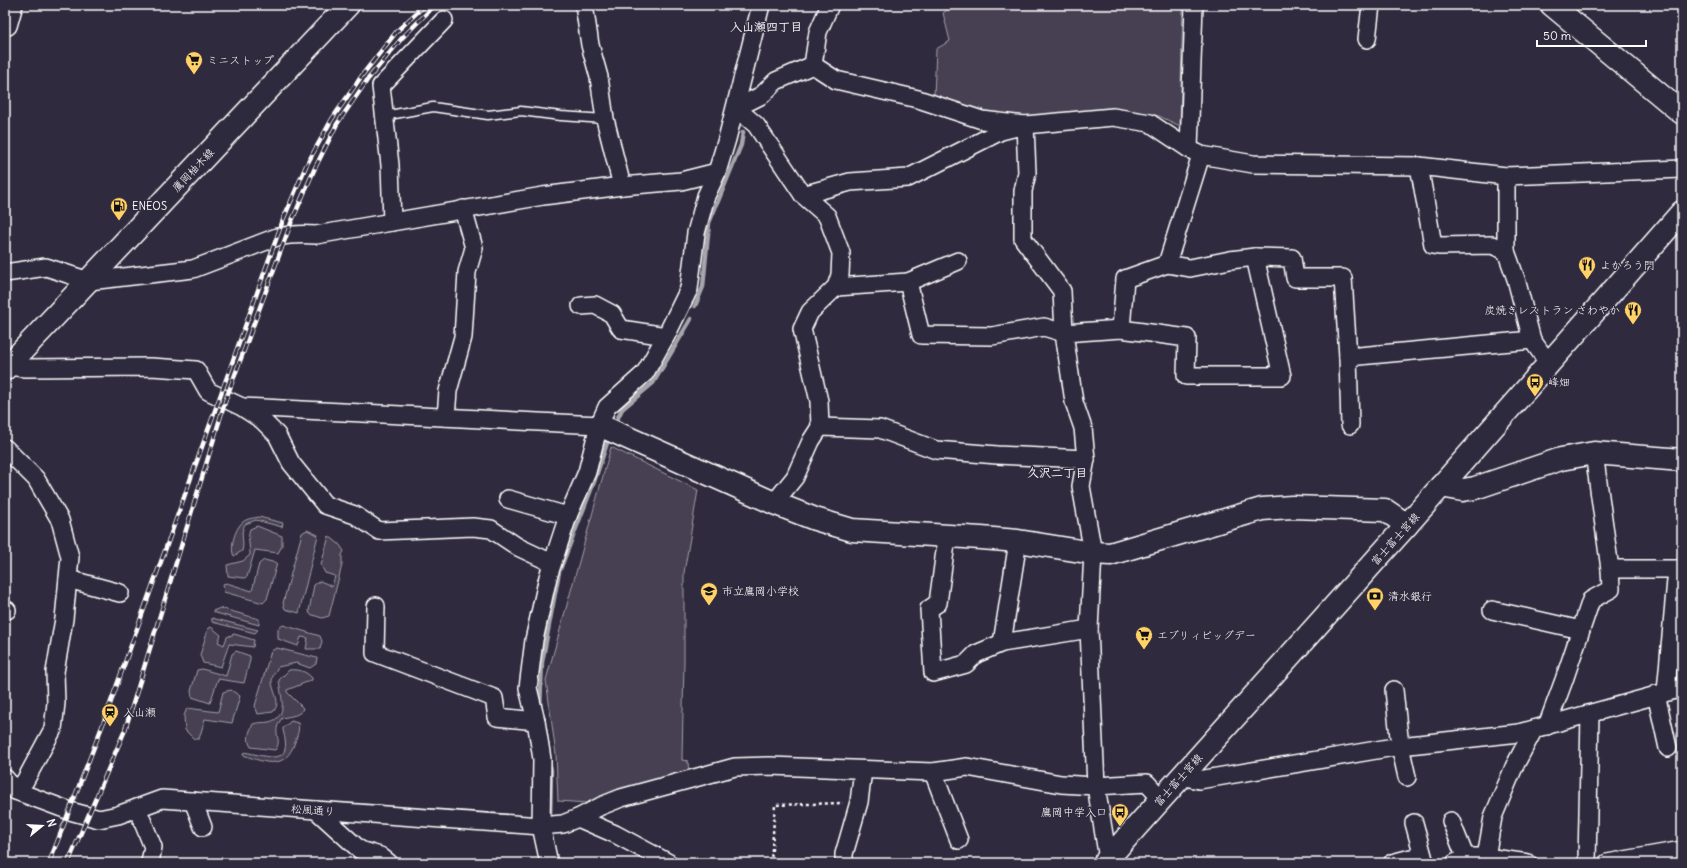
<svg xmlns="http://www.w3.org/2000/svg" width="1687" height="868" font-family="Delius,'Klee One',sans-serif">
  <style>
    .green { fill: #464152; stroke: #a2a0a8 }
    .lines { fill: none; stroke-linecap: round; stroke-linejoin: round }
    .stream { stroke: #a7a6ad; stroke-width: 4.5 }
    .lane-casing { stroke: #fff; stroke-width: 11 }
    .street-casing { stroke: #fff; stroke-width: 20 }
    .secondary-casing { stroke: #fff; stroke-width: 25 }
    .path { stroke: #fff; stroke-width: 2.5; stroke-dasharray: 3 3; stroke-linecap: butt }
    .lane { stroke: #2f2a3d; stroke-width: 8 }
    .street { stroke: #2f2a3d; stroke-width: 17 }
    .secondary { stroke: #2f2a3d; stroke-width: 22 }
    .rail-casing { stroke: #fff; stroke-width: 4.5 }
    .rail { stroke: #2f2a3d; stroke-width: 3; stroke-dasharray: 9; stroke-linecap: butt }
    .labels { text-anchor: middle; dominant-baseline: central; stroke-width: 3; stroke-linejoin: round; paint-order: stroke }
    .poi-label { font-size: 11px; fill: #fff; stroke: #2f2a3d; text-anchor: start }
    .street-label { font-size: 11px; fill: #fff; stroke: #2f2a3d }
    .neighbourhood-label { font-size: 12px; font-weight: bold; fill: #fff; stroke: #2f2a3d }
  </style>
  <rect width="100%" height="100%" fill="#2f2a3d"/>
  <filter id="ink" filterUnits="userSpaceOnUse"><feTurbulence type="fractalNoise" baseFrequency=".025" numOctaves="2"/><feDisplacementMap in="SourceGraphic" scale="8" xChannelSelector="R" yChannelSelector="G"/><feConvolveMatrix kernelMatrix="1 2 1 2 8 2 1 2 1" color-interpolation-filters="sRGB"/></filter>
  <g filter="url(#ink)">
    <!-- green -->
    <g class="green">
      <path d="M954,5H1183L1180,126L1159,116L1116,108L1010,118L934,96L936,49L950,41L943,13Z"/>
      <path d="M611,447L698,490L684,573V661L682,760L688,761L689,776L588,803L558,801L556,755L546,680Z"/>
      <path d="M259,517L283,523L282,527L256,520L245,524C239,534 245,540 242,551L234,556C229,547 236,524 246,520C250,518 255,518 259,517Z"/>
      <path d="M257,526L282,536V546L278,553L255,550L247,577L244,578L228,576L227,565L243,561L250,555C250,546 247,537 250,529Z"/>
      <path d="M307,530L318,535L299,613L285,609L283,603L302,533Z"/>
      <path d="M329,536L339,544L344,551L342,555V565L329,616L322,618L310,614L309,611L314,585L320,581L332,586L335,576L325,573L321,565Z"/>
      <path d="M264,560L277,563L267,599L263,603L224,592L223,584L227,583L252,591L259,564Z"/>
      <path d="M220,608L259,619V625L216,613L213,611Z"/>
      <path d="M212,618L258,630L255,633L212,622Z"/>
      <path d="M283,625L320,636L322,641L320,649H306L308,638L301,637L298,646L278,639V629Z"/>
      <path d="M211,627L221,635L218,642L224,645L227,637L234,634L254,640L253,647L229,644L221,667L203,663L200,655L208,629Z"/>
      <path d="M277,648L317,658L316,664L310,668L296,663L278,667C275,672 272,676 272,682C273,693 282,702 273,712L258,714L255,706L271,651Z"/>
      <path d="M236,651L250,656V660L244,683L218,679L210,703L192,697L191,691L197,670L202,669L226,676L232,654Z"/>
      <path d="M289,670C298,669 306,671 312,678V680L287,690V692L303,708C301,716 290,716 282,718C270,734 284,739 275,750L251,747C246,739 249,732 253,724C258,722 263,723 269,722C290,717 280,694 279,680Z"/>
      <path d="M231,690L240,696L232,723L205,719L199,739H194L185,730L184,716L187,708L218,712L223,692Z"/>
      <path d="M291,721L298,723C300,730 297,735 295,742C285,771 266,763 243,755L244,752C267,756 294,768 283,730V728Z"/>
    </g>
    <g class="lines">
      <!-- stream -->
      <g class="stream">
        <path d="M695,306L703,287L709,223L741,145L743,132"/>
        <path d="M614,426L622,409L653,383L691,319"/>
        <path d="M540,709L542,662L559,572L594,482L609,437"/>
        <path d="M549,761L551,770L550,821"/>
      </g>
      <!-- lane casing -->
      <g class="lane-casing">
        <path id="lane" d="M384,116L433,107L488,115L521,111L561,116L605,119"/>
      </g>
      <!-- street casing -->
      <g class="street-casing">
        <g id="street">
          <path d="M584,5L590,45L599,77L605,119L622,186"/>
          <path d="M8,26L14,5"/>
          <path d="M1367,39L1371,5"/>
          <path d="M813,65L836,80L918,99L982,120L1025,125L1113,117L1150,123L1189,149L1201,155L1253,164L1419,166L1506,176L1682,169"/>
          <path d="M1189,149L1194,5"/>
          <path d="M1419,166L1433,245L1440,246L1492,245L1506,251L1516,279L1532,340L1549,364"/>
          <path d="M803,195L850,182L908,178L1001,131L1025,125L1027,173L1023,191V239L1062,291L1064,333L1074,402L1083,428L1086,459L1081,486L1093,553L1089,629L1096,786L1108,859"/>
          <path d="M392,222L390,165L381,86L444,20"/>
          <path d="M1506,251V176"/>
          <path d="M1167,264L1201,155"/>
          <path d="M5,273L46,267L89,281L193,269L277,237C292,234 301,234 316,235L543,196L622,186L681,181L717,172"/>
          <path d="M908,282L921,335L992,336L1044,327L1064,333L1121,329L1187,338L1186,376H1282L1255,257"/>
          <path d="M836,287L908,282L958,261"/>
          <path d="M581,306L595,305L612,314L621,329L666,336"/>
          <path d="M1121,329L1125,279L1167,264L1190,268L1230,260L1255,257L1292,258L1295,278H1343L1348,357L1350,425"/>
          <path d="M1348,357L1532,340"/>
          <path d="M7,366L25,368L151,367L196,370L208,391L242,407L262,420L277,435L291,463L325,505L355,515L379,531L473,527L491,529L518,547L552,563"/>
          <path d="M243,407L599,425"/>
          <path d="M446,417L448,391L463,337L467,272L474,248L463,209"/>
          <path d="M820,427L880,429L936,450L997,455L1086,459"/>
          <path d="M5,448L36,479L60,520L70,557L64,619L55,672L56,703L53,729L25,781L16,791"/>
          <path d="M508,499L568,516"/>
          <path d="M774,503L795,477L811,441L820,427L819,401L802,329L810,312L836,287L840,275L841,253L827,216L803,195L756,125L736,108L762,95L776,81L813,65L818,32L830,5"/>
          <path d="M947,536L938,603L929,609L933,673L966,664L976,654L1002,643L1089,629"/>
          <path d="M1610,569H1682"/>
          <path d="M68,579L120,593"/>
          <path d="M376,606L375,653L494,698L497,717L536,721"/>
          <path d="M1492,610L1581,630"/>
          <path d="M5,611L7,610"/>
          <path d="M1002,643L1018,541"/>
          <path d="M1394,690L1400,746L1407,777"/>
          <path d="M1666,692L1677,569"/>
          <path d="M1656,694L1668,748"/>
          <path d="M1547,726L1564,680L1591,600L1611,589L1610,569L1594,453"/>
          <path d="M933,772L959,840"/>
          <path d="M1181,776L1199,780L1400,746L1519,733L1682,688"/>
          <path d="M5,778L16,791L70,811L99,819L118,815L162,799L541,826L563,824L578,818L615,834L669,863"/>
          <path d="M193,801L203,827"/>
          <path d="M137,808L153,847L150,862"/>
          <path d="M316,810L360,850L380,856L389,863"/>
          <path d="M578,818L601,806L621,798L735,767L770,766L933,772L967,767L1061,784L1096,786L1147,783L1161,799"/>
          <path d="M1451,821L1466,859"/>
          <path d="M1414,823L1425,863"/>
          <path d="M1486,857L1493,817L1514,767L1534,729"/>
          <path d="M549,863L541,826L542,759L536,721L528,688L534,640L548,577L568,516L587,472L599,425L607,407L645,373L667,334L689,289L696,233L706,196L717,172L727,139L761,5"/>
          <path d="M844,863V854L859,802L863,770"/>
          <path d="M1392,863L1411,858L1417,863"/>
          <path d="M1455,863L1470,857H1486L1528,863"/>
          <path d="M1587,863L1590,714"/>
          <path d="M1607,863L1682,850"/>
        </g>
      </g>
      <!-- secondary casing -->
      <g class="secondary-casing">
        <g id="secondary">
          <path d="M1552,5L1682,113"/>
          <path d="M5,369L348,5"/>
          <path d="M599,425L774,503L815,519L852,530L981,538L1018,541L1093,553L1110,554L1262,509L1292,507L1385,510L1407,525"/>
          <path d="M1441,486L1463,490L1475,488L1561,459L1594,453L1682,460"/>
          <path d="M1104,863L1407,525L1682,212"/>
        </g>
      </g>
      <!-- path -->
      <path class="path" d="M771,863L775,805L843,803"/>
      <!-- lane -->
      <use href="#lane" class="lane"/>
      <!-- street -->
      <use href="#street" class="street"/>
      <!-- secondary -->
      <use href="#secondary" class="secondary"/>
      <!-- rail casing -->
      <g class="rail-casing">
        <g id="rail">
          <path d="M49,863L103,724L283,220L306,166L332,119L363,74L397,31L425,5"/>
          <path d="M68,863L125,730L226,399L291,223L314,170L337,124L368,79L402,38L435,5"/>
        </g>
      </g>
      <!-- rail -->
      <use href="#rail" class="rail"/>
    </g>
  </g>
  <!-- icons -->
  <defs>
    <g id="supermarket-pin" transform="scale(0.9)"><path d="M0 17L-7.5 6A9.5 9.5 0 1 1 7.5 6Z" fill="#ffd166" stroke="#2f2a3d"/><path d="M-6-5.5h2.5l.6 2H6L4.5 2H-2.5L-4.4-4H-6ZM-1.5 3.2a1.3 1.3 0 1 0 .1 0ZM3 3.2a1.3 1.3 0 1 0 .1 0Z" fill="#111"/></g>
    <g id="fuel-pin" transform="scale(0.9)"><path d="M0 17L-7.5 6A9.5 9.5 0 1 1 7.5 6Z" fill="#ffd166" stroke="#2f2a3d"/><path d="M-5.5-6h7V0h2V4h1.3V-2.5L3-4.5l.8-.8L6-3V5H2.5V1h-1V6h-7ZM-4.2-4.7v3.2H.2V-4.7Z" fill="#111"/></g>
    <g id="restaurant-pin" transform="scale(0.9)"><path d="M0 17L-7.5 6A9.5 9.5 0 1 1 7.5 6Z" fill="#ffd166" stroke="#2f2a3d"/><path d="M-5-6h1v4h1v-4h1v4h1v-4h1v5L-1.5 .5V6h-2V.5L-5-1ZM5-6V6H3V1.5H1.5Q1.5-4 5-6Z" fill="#111"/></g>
    <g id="bus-pin" transform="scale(0.9)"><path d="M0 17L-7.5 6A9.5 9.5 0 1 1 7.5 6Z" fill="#ffd166" stroke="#2f2a3d"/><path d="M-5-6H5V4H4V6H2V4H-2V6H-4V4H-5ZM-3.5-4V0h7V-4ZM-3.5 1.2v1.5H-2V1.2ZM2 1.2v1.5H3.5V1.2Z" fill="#111"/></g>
    <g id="school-pin" transform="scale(0.9)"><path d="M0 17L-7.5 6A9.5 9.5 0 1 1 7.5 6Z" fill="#ffd166" stroke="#2f2a3d"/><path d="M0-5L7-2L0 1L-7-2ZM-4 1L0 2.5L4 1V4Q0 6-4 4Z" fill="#111"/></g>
    <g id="bank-pin" transform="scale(0.9)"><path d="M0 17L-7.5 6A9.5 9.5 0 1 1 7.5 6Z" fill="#ffd166" stroke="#2f2a3d"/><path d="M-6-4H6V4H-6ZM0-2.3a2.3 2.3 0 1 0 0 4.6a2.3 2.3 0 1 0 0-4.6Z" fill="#111"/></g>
    <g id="station-pin" transform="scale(0.9)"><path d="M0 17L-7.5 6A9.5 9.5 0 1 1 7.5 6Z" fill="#ffd166" stroke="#2f2a3d"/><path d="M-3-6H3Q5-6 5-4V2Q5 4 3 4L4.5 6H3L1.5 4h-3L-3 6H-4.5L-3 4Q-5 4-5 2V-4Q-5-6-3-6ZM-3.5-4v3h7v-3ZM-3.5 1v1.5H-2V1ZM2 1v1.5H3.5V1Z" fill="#111"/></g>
  </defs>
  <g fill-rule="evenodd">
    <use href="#supermarket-pin" x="194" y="60"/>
    <use href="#fuel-pin" x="119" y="206"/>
    <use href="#restaurant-pin" x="1587" y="265"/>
    <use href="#restaurant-pin" x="1633" y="310"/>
    <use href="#bus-pin" x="1535" y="382"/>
    <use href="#school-pin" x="709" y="591"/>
    <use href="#bank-pin" x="1375" y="596"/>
    <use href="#supermarket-pin" x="1144" y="635"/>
    <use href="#station-pin" x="110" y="712"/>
    <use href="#bus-pin" x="1120" y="812"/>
  </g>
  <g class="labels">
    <!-- poi labels -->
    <g class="poi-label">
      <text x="207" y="60">ミニストップ</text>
      <text x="132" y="206">ENEOS</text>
      <text x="1600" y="265">よかろう門</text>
      <text x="1620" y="310" text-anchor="end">炭焼きレストラン さわやか</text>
      <text x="1548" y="382">峰畑</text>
      <text x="722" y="591">市立鷹岡小学校</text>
      <text x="1388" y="596">清水銀行</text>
      <text x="1157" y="635">エブリィビッグデー</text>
      <text x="123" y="712">入山瀬</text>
      <text x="1107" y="812" text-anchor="end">鷹岡中学入口</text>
    </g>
    <!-- street labels -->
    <g class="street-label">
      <text transform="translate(193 170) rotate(-47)">鷹岡柚木線</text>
      <text transform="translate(1395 539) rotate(-48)">富士富士宮線</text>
      <text transform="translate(1178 780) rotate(-48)">富士富士宮線</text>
      <text transform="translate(313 810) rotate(4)">松風通り</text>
    </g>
    <!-- neighbourhood labels -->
    <g class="neighbourhood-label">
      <text x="766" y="26">入山瀬四丁目</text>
      <text x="1057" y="472">久沢二丁目</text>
    </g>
  </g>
  <!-- margin -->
  <rect width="1687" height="868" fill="none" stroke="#2f2a3d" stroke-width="20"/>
  <rect x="10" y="10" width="1667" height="848" fill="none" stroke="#fff" stroke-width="1.5" filter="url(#ink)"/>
  <!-- north arrow -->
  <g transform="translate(42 826) rotate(72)" stroke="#2f2a3d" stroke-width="3" paint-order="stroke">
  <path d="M0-3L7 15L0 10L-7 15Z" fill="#ffffff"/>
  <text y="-6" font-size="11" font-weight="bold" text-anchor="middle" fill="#ffffff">N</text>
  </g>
  <!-- scale -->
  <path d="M1537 40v6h109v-6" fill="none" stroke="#ffffff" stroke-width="2"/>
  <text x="1543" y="40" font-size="12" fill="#ffffff" stroke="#2f2a3d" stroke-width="3" paint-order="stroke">50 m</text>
</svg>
